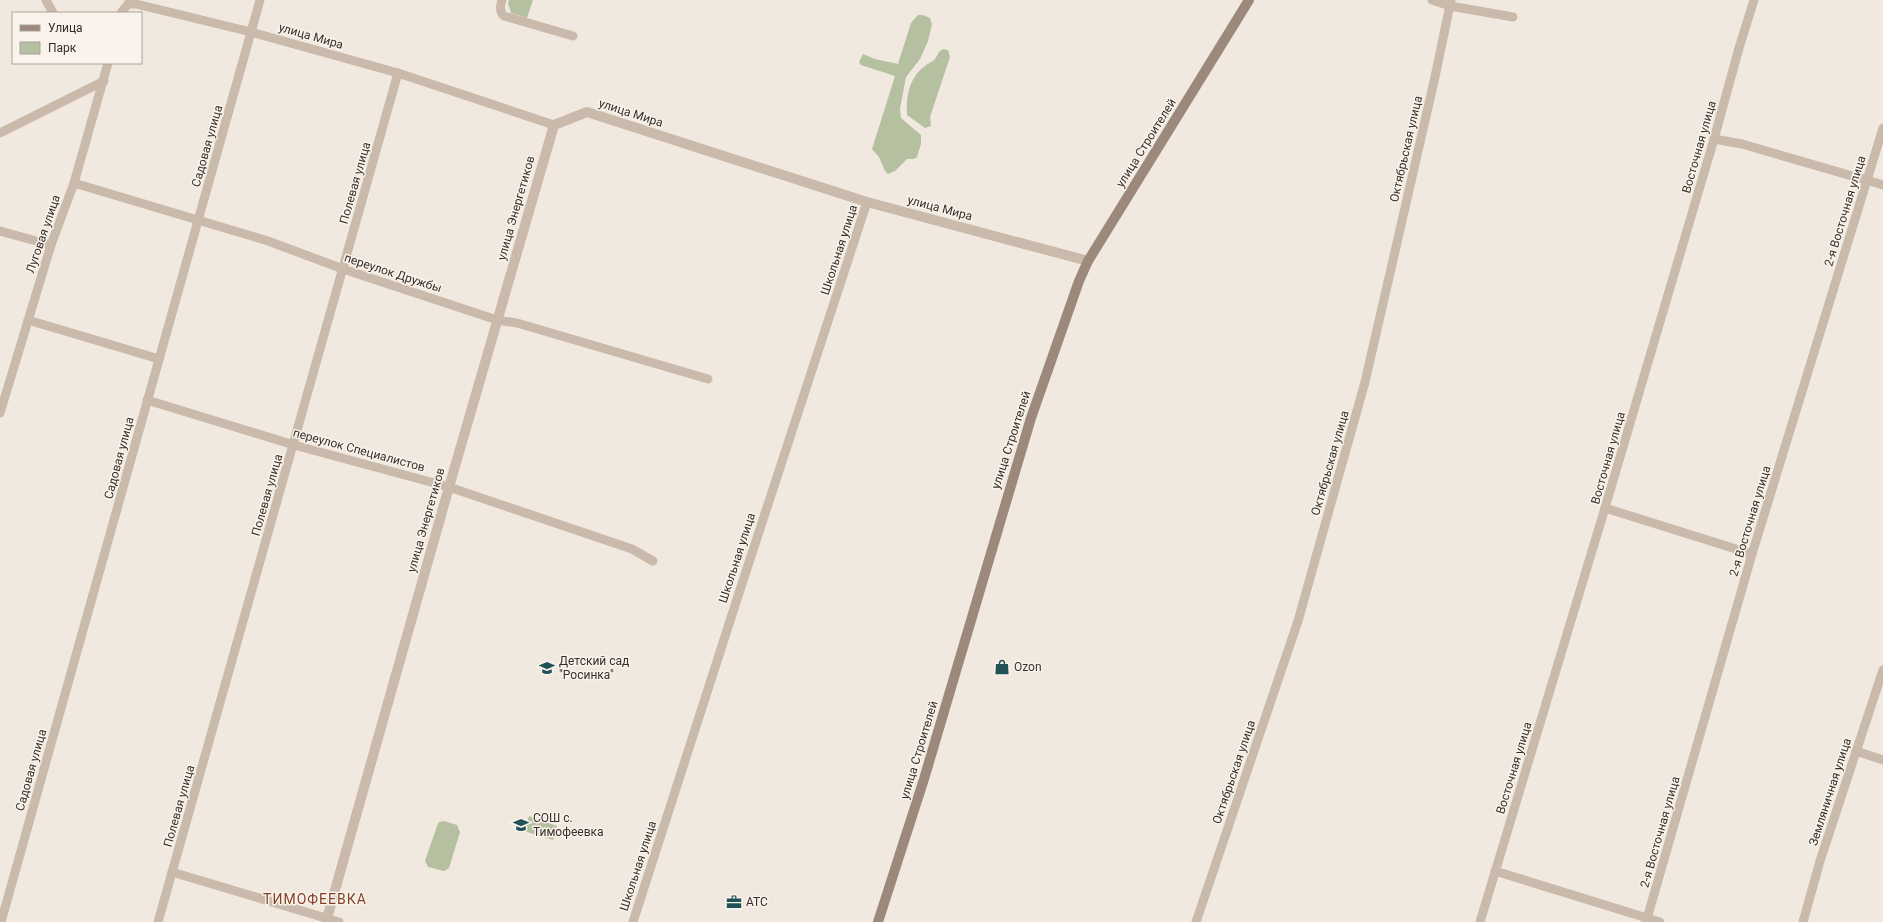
<svg xmlns="http://www.w3.org/2000/svg" width="1883" height="922" font-family="Roboto,sans-serif">
  <style>
    .green { fill: #b4c09f }
    .lines { fill: none; stroke-linecap: round; stroke-linejoin: round }
    .minor { stroke: #c9baab; stroke-width: 9 }
    .tertiary { stroke: #c9baab; stroke-width: 10 }
    .secondary { stroke: #9d897c; stroke-width: 10 }
    .labels { text-anchor: middle; dominant-baseline: central; stroke-width: 3; stroke-linejoin: round; paint-order: stroke }
    .street-label { font-size: 12px; fill: #372e2a; stroke: #f9f3eb }
    .poi-label { font-size: 12px; fill: #372e2a; stroke: #f9f3eb; text-anchor: start }
    .quarter-label { font-size: 14px; letter-spacing: 1px; fill: #823f27; stroke: #f9f3eb }
  </style>
  <rect width="100%" height="100%" fill="#f1e9df"/>
  <!-- green -->
  <g class="green">
    <path d="M509,0H533L527,18L511,13L508,3Z"/>
    <path d="M918,15H923L930,18L932,24L928,41L920,59L906,77L900,109L901,118L921,135V144L917,157L914,159H907L895,171L888,174L885,171L879,157L872,149L895,76L861,65L859,62L863,54L875,59L898,64L911,23Z"/>
    <path d="M943,49L948,50L950,57L930,117L931,126L925,128L907,115C906,96 909,78 925,66C927,64 930,63 933,61C938,57 937,52 943,49Z"/>
    <path d="M529,816L557,826L553,840L524,831Z"/>
    <path d="M444,821L457,825L460,832L449,868L444,871L428,867L425,861L437,826L439,822Z"/>
  </g>
  <g class="lines">
    <!-- minor -->
    <g class="minor">
      <path d="M46,0L53,13"/>
      <path d="M502,0C500,6 499,12 504,16L573,36"/>
      <path d="M1432,0L1450,6L1513,17"/>
      <path d="M121,13L128,4H136L251,32L398,73L554,125"/>
      <path d="M0,133L104,81"/>
      <path d="M1714,139L1742,144L1883,185"/>
      <path d="M74,183L268,241L343,269L497,320L517,323L708,379"/>
      <path d="M0,231L51,245"/>
      <path d="M28,320L159,359"/>
      <path d="M147,400L294,445L449,487L632,549L653,561"/>
      <path d="M0,413L51,245L74,183L108,63"/>
      <path d="M1605,508L1752,554"/>
      <path d="M1856,751L1883,760"/>
      <path d="M1495,871L1660,922"/>
      <path d="M172,872L339,922"/>
      <path d="M1,922L260,0"/>
      <path d="M158,922L398,73"/>
      <path d="M633,922L739,593L867,202"/>
      <path d="M1196,922L1298,621L1365,382L1435,77L1451,0"/>
      <path d="M1480,922L1605,508L1714,139L1739,48L1754,0"/>
      <path d="M1646,922L1752,554L1883,128"/>
      <path d="M1803,922L1820,861L1883,670"/>
    </g>
    <!-- tertiary -->
    <path class="tertiary" d="M326,922L449,487L554,125L587,112L867,202L1088,261"/>
    <!-- secondary -->
    <path class="secondary" d="M878,922L924,779L1031,418L1079,281L1088,261L1249,0"/>
  </g>
  <!-- icons -->
  <defs>
    <g id="shop-bare" transform="scale(1.2)"><path d="M-5-2.5h2.3a2.7 3.5 0 0 1 5.4 0H5L5.5 6h-11ZM-1.5-2.5h3a1.5 2.3 0 0 0-3 0Z" fill="#215257" stroke="#f9f3eb" stroke-width="2.5" paint-order="stroke"/></g>
    <g id="school-bare" transform="scale(1.2)"><path d="M0-5L7-2L0 1L-7-2ZM-4 1L0 2.5L4 1V4Q0 6-4 4Z" fill="#215257" stroke="#f9f3eb" stroke-width="2.5" paint-order="stroke"/></g>
    <g id="office-bare" transform="scale(1.2)"><path d="M-6-3h4V-5.5h4V-3h4V5H-6ZM-1-4.5V-3h2v-1.5ZM-6 0V1H6V0Z" fill="#215257" stroke="#f9f3eb" stroke-width="2.5" paint-order="stroke"/></g>
  </defs>
  <g fill-rule="evenodd">
    <use href="#shop-bare" x="1002" y="667"/>
    <use href="#school-bare" x="547" y="668"/>
    <use href="#school-bare" x="521" y="825"/>
    <use href="#office-bare" x="734" y="902"/>
  </g>
  <g class="labels">
    <!-- street labels -->
    <g class="street-label">
      <text transform="translate(311 36) rotate(16)">улица Мира</text>
      <text transform="translate(631 113) rotate(18)">улица Мира</text>
      <text transform="translate(1146 143) rotate(-58)">улица Строителей</text>
      <text transform="translate(207 146) rotate(-74)">Садовая улица</text>
      <text transform="translate(1699 147) rotate(-74)">Восточная улица</text>
      <text transform="translate(1406 149) rotate(-77)">Октябрьская улица</text>
      <text transform="translate(355 183) rotate(-74)">Полевая улица</text>
      <text transform="translate(516 208) rotate(-74)">улица Энергетиков</text>
      <text transform="translate(940 208) rotate(15)">улица Мира</text>
      <text transform="translate(1845 211) rotate(-73)">2-я Восточная улица</text>
      <text transform="translate(43 234) rotate(-71)">Луговая улица</text>
      <text transform="translate(839 250) rotate(-72)">Школьная улица</text>
      <text transform="translate(393 273) rotate(18)">переулок Дружбы</text>
      <text transform="translate(1011 440) rotate(-72)">улица Строителей</text>
      <text transform="translate(359 450) rotate(15)">переулок Специалистов</text>
      <text transform="translate(119 458) rotate(-75)">Садовая улица</text>
      <text transform="translate(1608 458) rotate(-74)">Восточная улица</text>
      <text transform="translate(1330 463) rotate(-74)">Октябрьская улица</text>
      <text transform="translate(267 495) rotate(-74)">Полевая улица</text>
      <text transform="translate(426 520) rotate(-74)">улица Энергетиков</text>
      <text transform="translate(1750 521) rotate(-73)">2-я Восточная улица</text>
      <text transform="translate(737 558) rotate(-72)">Школьная улица</text>
      <text transform="translate(919 750) rotate(-73)">улица Строителей</text>
      <text transform="translate(1514 768) rotate(-73)">Восточная улица</text>
      <text transform="translate(31 770) rotate(-74)">Садовая улица</text>
      <text transform="translate(1234 772) rotate(-71)">Октябрьская улица</text>
      <text transform="translate(1830 792) rotate(-72)">Земляничная улица</text>
      <text transform="translate(179 806) rotate(-74)">Полевая улица</text>
      <text transform="translate(1660 832) rotate(-74)">2-я Восточная улица</text>
      <text transform="translate(638 866) rotate(-72)">Школьная улица</text>
    </g>
    <!-- poi labels -->
    <g class="poi-label">
      <text x="559" y="661">Детский сад<tspan x="559" dy="14">"Росинка"</tspan></text>
      <text x="1014" y="667">Ozon</text>
      <text x="533" y="818">СОШ с.<tspan x="533" dy="14">Тимофеевка</tspan></text>
      <text x="746" y="902">АТС</text>
    </g>
    <!-- quarter labels -->
    <g class="quarter-label">
      <text x="315" y="899">ТИМОФЕЕВКА</text>
    </g>
  </g>
  <!-- legend -->
  <rect x="12" y="12" width="130" height="52" fill="#f9f3eb" stroke="#aba49e"/>
  <rect x="20" y="25" width="20" height="6" fill="#9d897c" stroke="#aba49e"/>
  <text x="48" y="32" font-size="12" fill="#372e2a">Улица</text>
  <rect x="20" y="42" width="20" height="12" fill="#b4c09f" stroke="#aba49e"/>
  <text x="48" y="52" font-size="12" fill="#372e2a">Парк</text>
</svg>
